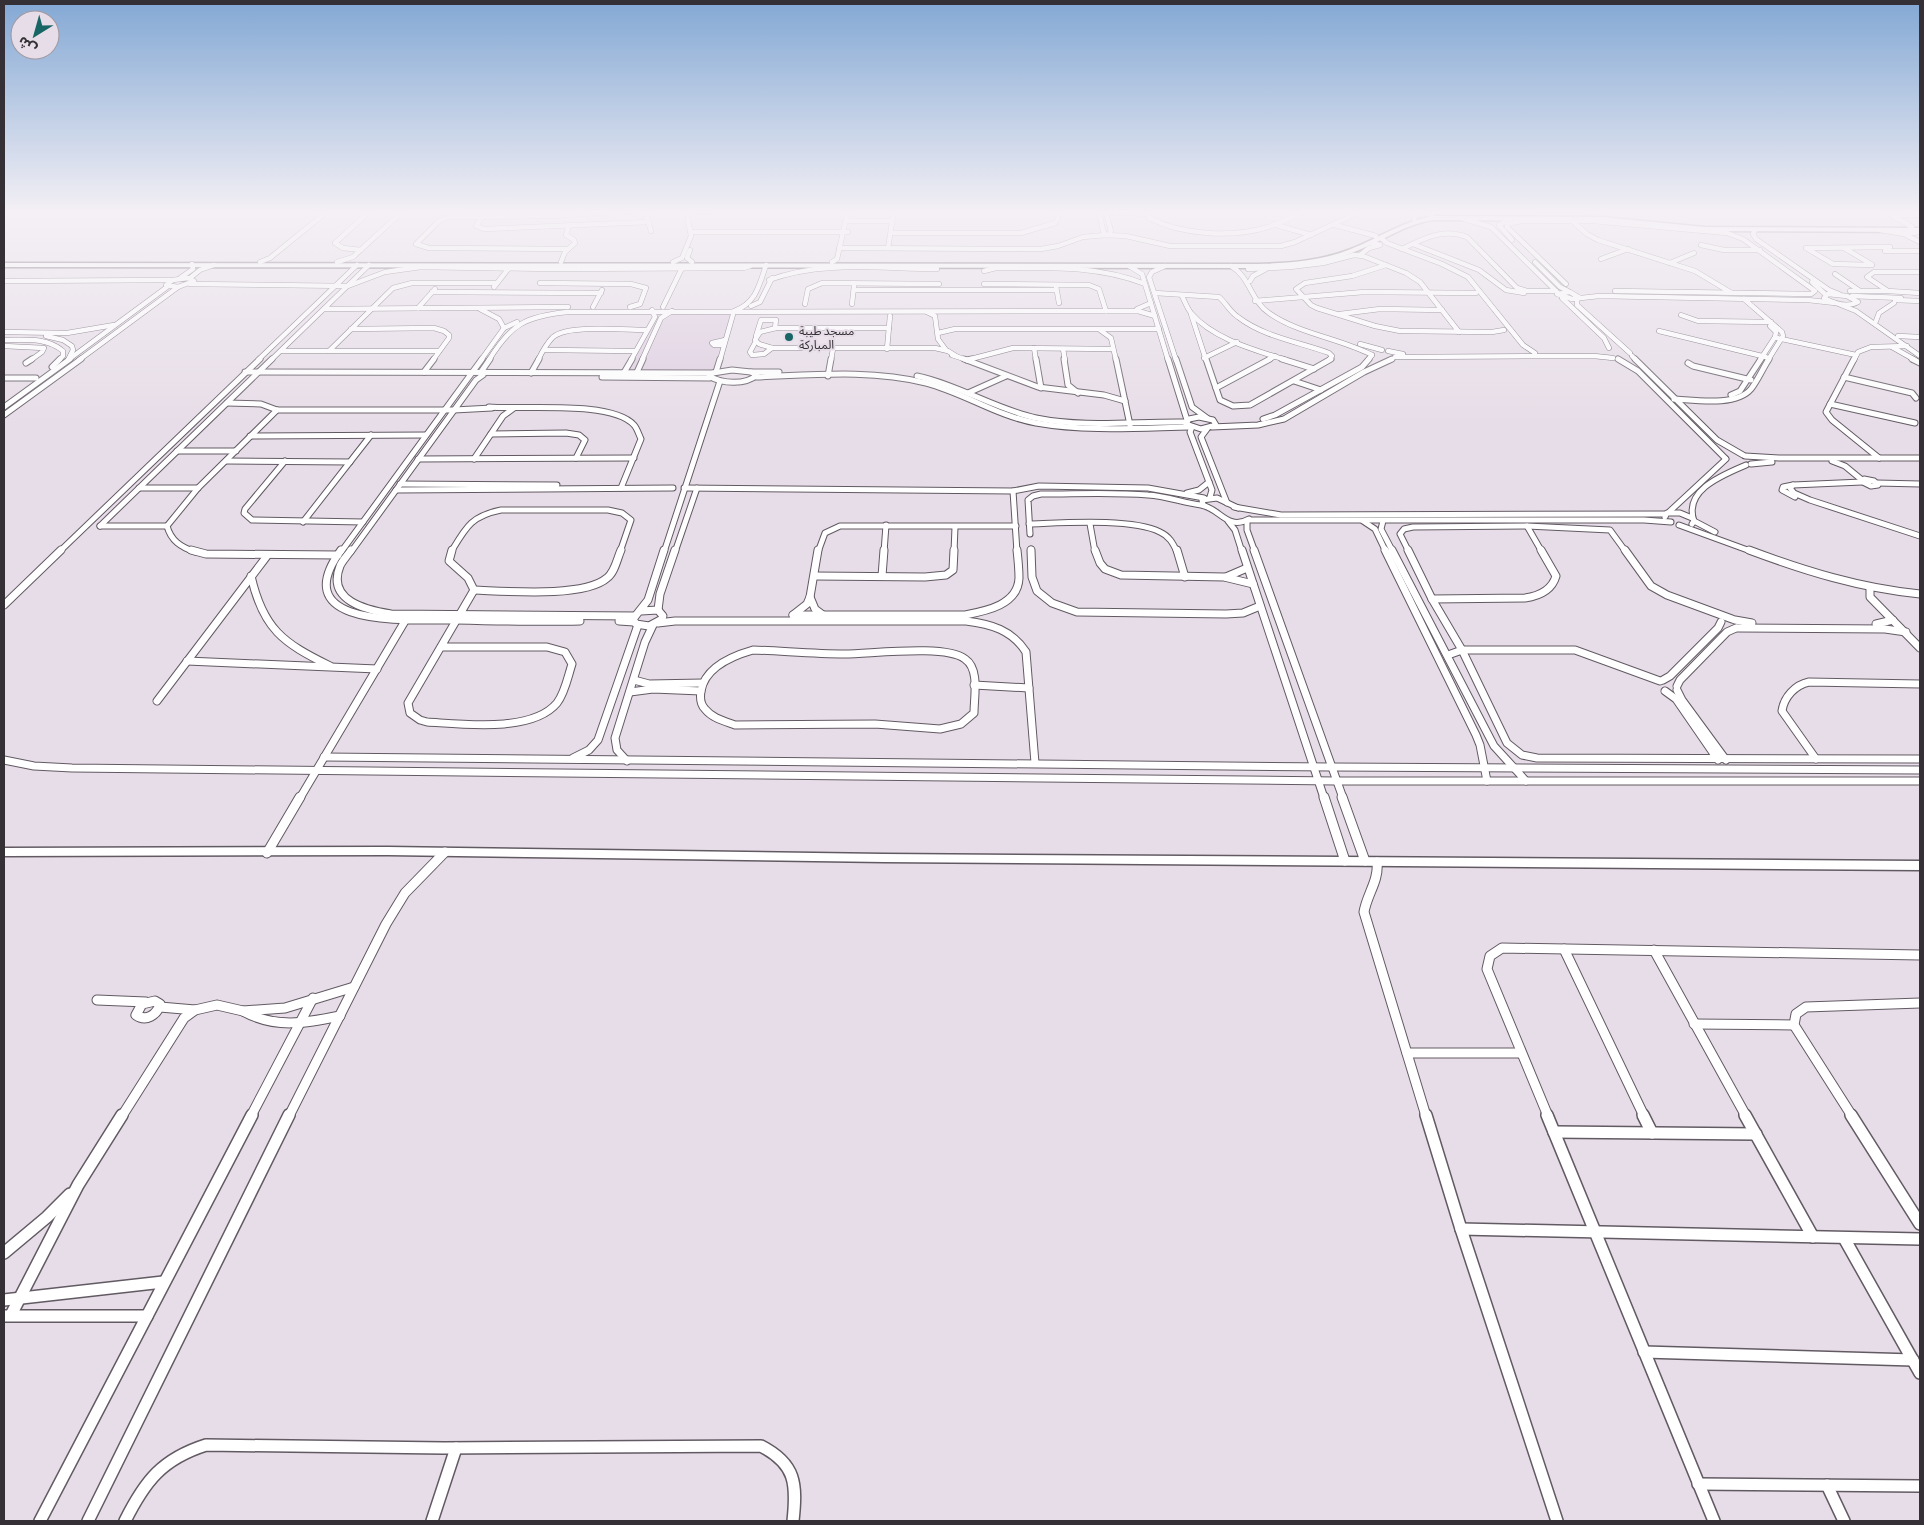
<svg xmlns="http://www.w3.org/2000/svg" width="1924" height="1525" font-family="Commissioner,'Noto Sans Arabic',sans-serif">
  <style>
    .built { fill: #decfe0 }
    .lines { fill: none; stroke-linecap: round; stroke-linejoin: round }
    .street-tunnel { stroke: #c3bac4; stroke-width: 4.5; stroke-dasharray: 4.5 2; stroke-linecap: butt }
    .street-far4-casing { stroke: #625a63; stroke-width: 5.5 }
    .street-far3-casing { stroke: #625a63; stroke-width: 7 }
    .street-far2-casing { stroke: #625a63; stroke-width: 9 }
    .street-far1-casing { stroke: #625a63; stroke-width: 11 }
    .street-casing { stroke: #625a63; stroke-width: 14 }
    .secondary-casing { stroke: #625a63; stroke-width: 3 }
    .street-far4 { stroke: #fff; stroke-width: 4.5 }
    .street-far3 { stroke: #fff; stroke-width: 5 }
    .street-far2 { stroke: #fff; stroke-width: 7 }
    .street-far1 { stroke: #fff; stroke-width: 9 }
    .street { stroke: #fff; stroke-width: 11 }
    .secondary { fill: #fff; fill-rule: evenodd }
    .poi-dot { fill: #176564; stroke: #e7dde8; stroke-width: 2 }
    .labels { text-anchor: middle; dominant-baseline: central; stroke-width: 4; stroke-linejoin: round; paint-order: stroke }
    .far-poi-label { font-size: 12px; fill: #343035; stroke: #e7dde8; text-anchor: start }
  </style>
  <rect width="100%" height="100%" fill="#e7dde8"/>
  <!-- built -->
  <path class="built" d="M658,310L734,311L713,373H621Z"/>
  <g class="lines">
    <!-- street-tunnel -->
    <path class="street-tunnel" d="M1901,210L1909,214"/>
    <!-- street-far4 casing -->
    <g class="street-far4-casing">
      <g id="street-far4">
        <path d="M1099,210L1103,231L1106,235"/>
        <path d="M1105,210L1111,231L1109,235"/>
        <path d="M1147,210L1149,218C1182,235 1232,238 1268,227C1281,223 1294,216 1307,210"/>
        <path d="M1414,210L1416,215L1414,219"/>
        <path d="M1420,210L1432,216"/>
        <path d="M1883,210L1912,227"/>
        <path d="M691,211L757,210"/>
        <path d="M1100,212L1148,214"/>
        <path d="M1892,215H1920"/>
        <path d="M482,217L476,226L484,229L648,222"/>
        <path d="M647,217L651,231"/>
        <path d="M1464,219L1491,227L1557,292"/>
        <path d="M1510,219L1499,225L1512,240"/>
        <path d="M1571,220L1587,234L1598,240L1695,271L1730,292"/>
        <path d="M845,221H892"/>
        <path d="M1273,224L1311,235"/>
        <path d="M1335,225L1376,236"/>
        <path d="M1755,230L1753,234L1756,239L1829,290L1839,294"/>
        <path d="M1880,230L1904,234L1920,232"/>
        <path d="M692,232H848"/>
        <path d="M891,233H1021L1055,223L1058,219L1056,210"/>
        <path d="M1904,234L1920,242"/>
        <path d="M1381,238L1387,243L1442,264L1468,277L1523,345L1535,353"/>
        <path d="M1413,244L1479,270L1506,290L1524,293"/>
        <path d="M1701,245L1724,250H1760"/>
        <path d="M839,248L1041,249L1058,246L1083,237L1106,235L1126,236L1170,246H1281L1295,242L1364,210"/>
        <path d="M888,248L894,210"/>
        <path d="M1844,248L1871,264"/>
        <path d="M568,249L429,248L416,244L439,221L448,217L550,216L645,210"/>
        <path d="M1402,249C1424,238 1443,228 1467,237L1517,288L1527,291H1556"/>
        <path d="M361,250L343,248L335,243L371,210"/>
        <path d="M690,250L687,258L692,262"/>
        <path d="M1885,251H1920"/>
        <path d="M1360,255L1369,248L1380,245L1372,243"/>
        <path d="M1601,259L1628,249"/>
        <path d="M260,262L270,258L329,210"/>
        <path d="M337,262L353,257L404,210"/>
        <path d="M561,262L565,252L575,243L574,240L566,235L569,225"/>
        <path d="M673,262L682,258L691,236L686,210"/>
        <path d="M832,262L837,259L848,210"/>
        <path d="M1535,262L1560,287L1568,291"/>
        <path d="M1670,263L1694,253"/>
        <path d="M1386,265L1352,276L1305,283L1296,289L1311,305L1317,308L1375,326L1400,331L1492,332L1504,330"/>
        <path d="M1872,265L1833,264L1806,248L1890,247"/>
        <path d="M1129,266L1142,274L1168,360"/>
        <path d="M1165,266L1152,272L1149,277L1176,360"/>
        <path d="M1231,266C1250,277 1251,301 1269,313C1299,334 1339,338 1372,355"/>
        <path d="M1248,269L1290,267L1323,263L1354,255L1363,256L1406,273L1420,282L1459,332"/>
        <path d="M984,271L996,268C1047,268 1097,265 1145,284"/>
        <path d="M1920,272H1874L1867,277L1888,291L1920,293"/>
        <path d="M1835,274L1860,291"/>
        <path d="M180,278L193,269L192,264"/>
        <path d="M188,278L194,281L178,287L166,285L173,280Z"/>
        <path d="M190,278L200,270L214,265"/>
        <path d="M769,280C822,260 882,269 937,269"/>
        <path d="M4,281L173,280"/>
        <path d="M1250,281L1253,276L1266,269"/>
        <path d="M1812,282L1826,295"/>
        <path d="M540,283L631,284L646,288L640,304L630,307"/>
        <path d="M190,284L348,286L385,272L421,267L550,269L744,268L750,266"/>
        <path d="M984,284L1089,285L1099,289L1106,311"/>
        <path d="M1566,284L1507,227V224L1521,221H1593L1727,233L1743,239L1815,291L1811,294L1615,291"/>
        <path d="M1056,286L1059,303"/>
        <path d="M494,287L509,268"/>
        <path d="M854,290H1056"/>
        <path d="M1850,291H1888"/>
        <path d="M432,292L601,293"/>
        <path d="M1155,293L1219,297C1226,303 1230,312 1238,317C1264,337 1299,342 1329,353L1332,356L1329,360"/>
        <path d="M1828,294L1847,296L1858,302C1847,308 1835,304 1824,298Z"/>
        <path d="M1182,296C1185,302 1187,308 1191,313C1213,339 1255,350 1286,360"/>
        <path d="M1852,296L1901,298"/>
        <path d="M1562,298L1604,338L1609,348"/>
        <path d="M1580,298L1570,292L1557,294L1572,299L1599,296L1808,300L1835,303"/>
        <path d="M1577,299V305L1630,353"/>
        <path d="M1744,299L1782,332L1783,336L1768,360"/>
        <path d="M1895,300L1920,301"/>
        <path d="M1255,301L1364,292L1476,293"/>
        <path d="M805,304L808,289L822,283L939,284"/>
        <path d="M852,304L854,286"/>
        <path d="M1841,305L1856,311L1920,356"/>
        <path d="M751,306L760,302L772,278"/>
        <path d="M593,307L602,290"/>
        <path d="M663,307L683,266"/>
        <path d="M418,308L435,289"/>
        <path d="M324,309L568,307"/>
        <path d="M480,309L499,319L504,328"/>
        <path d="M1137,309L1151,303"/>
        <path d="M927,312L935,316L938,339L946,350"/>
        <path d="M1191,314L1206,360"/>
        <path d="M1340,314L1380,309L1442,310"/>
        <path d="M1681,315L1698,321L1771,322"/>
        <path d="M1876,321L1879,313L1894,303"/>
        <path d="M889,328H776L760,332L755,340L759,344L772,348H935L948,351L956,356"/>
        <path d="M351,329L434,328L444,331L449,335V338L433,360"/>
        <path d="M1100,330L1111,338L1116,360"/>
        <path d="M1659,331L1766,357"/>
        <path d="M4,332L67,333L114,325"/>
        <path d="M938,333L955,329H1159"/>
        <path d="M46,336L63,340L72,346L73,350L68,360"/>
        <path d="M756,336L761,320H776L775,328"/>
        <path d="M1898,336L1920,337"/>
        <path d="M1777,338L1856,355"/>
        <path d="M4,340C25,340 46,337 63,351V356L59,360"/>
        <path d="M756,341L750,352L752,355L764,354L772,348"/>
        <path d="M1360,344L1382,350"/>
        <path d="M724,345H714L712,343L725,340"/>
        <path d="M4,346L44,348L42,352L31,360"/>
        <path d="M1892,347L1915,360"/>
        <path d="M1034,348L1036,360"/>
        <path d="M887,349L890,316"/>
        <path d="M1063,349L1065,360"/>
        <path d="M545,350L635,351"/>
        <path d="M281,351H439"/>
        <path d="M329,351L393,288L412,283H497"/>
        <path d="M1388,351L1403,354"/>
        <path d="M952,355L967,360"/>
        <path d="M1632,356L1636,360"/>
        <path d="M1395,357L1594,356L1613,358"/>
        <path d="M1204,358L1237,342"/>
        <path d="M68,360L167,287"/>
        <path d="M79,360L178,287"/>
        <path d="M258,360L357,265"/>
        <path d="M271,360L369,265"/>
        <path d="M481,360L504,328L517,322"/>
        <path d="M489,360C511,324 526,316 568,312L1138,311L1155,316"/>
        <path d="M538,360C542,352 547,343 553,337C568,324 627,330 647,330"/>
        <path d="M631,360L655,317L652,310"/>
        <path d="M642,360L661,318L672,311"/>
        <path d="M720,360L734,311C756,303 759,286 766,265"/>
        <path d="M831,360L833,349"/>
        <path d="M967,360L1013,348L1113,349"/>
        <path d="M1268,360L1275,356"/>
        <path d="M1368,360L1372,355"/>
        <path d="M1390,360L1392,359"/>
        <path d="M1760,360L1775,337L1776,332L1770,326"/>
        <path d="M1854,360L1858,352L1871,347L1907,346"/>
      </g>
    </g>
    <!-- street-far3 casing -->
    <g class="street-far3-casing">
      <g id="street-far3">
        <path d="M964,359L1038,387L1104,395L1125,401"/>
        <path d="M1036,359L1041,388"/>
        <path d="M1064,359L1068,385L1078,393"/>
        <path d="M1116,359L1130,425"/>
        <path d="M1168,359L1187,420"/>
        <path d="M1176,359L1192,407L1207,418"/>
        <path d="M1206,359L1220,400L1233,406L1250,405L1331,359"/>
        <path d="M1282,359L1314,369"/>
        <path d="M1618,359L1638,371L1725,458"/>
        <path d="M1635,359L1717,440L1743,455"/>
        <path d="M1854,359L1826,412L1832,420L1879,458"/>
        <path d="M1912,359L1920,363"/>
        <path d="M967,360L972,359"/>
        <path d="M26,363L32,359"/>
        <path d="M1688,363L1693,366L1751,380"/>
        <path d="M52,367L60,359"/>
        <path d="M732,370L751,372L757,375C746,385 722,384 709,376L713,373Z"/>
        <path d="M245,372L713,373"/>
        <path d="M424,372L434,359"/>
        <path d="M637,372L643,359"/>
        <path d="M716,372L720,359"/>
        <path d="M751,372H779"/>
        <path d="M531,373L539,359"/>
        <path d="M622,376L632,359"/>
        <path d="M828,376L831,359"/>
        <path d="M917,376C959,385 995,409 1036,418C1085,428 1137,421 1186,422"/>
        <path d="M602,377L710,378"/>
        <path d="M756,377C812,375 871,369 926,383C964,393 997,416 1036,423C1087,432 1139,428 1191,427"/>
        <path d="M1844,377L1912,393L1916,398"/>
        <path d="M4,378H36"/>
        <path d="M1294,381L1321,390"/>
        <path d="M1216,388L1270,359"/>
        <path d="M968,393L1006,376"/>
        <path d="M1731,395L1740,391L1761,359"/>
        <path d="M1674,399C1694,400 1736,407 1751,389C1758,380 1763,368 1769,359"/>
        <path d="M227,403L261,404L277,410H454L492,408"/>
        <path d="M1830,404L1915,423"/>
        <path d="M4,407L70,359"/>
        <path d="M489,407C522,410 612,400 634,425C637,428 639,435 641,439L621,488"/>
        <path d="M4,415L81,359"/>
        <path d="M1199,417L1213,420L1216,425L1201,429L1186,424L1189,419Z"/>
        <path d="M1263,419L1275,415L1362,367L1369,359"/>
        <path d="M1192,427L1190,432L1212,490L1210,497"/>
        <path d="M1212,427L1258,425L1284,419L1364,372L1392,359"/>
        <path d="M1207,429L1201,437L1227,503"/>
        <path d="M491,434L566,433L579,435L585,440L576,458"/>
        <path d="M250,436L426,435"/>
        <path d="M177,451H236"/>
        <path d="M1745,456L1779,458H1920"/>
        <path d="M418,459L634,458"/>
        <path d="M474,459L503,416L514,408"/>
        <path d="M226,461L350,462"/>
        <path d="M285,461L245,509L244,513L252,520L363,522"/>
        <path d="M1832,461L1845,466L1862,480"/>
        <path d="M1751,464L1772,462"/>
        <path d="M1864,479L1874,481L1878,485L1871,486L1861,481Z"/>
        <path d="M1862,482L1793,485L1790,488L1794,493L1810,500L1920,536"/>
        <path d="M1877,483L1920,484"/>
        <path d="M400,484L557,485"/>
        <path d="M1793,485L1783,487L1782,490L1795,497"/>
        <path d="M139,488H198"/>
        <path d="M684,488L1013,491L1039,486L1148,488L1204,498"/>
        <path d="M396,490L673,488"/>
        <path d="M1013,491L1017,552"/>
        <path d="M1187,493L1199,490L1209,482"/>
        <path d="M1203,505L1202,500L1217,498L1238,508"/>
        <path d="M1234,507L1281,515L1666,514"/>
        <path d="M1669,512L1726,459"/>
        <path d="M1665,517L1667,513H1680L1692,518"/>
        <path d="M1248,520H1644L1671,522"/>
        <path d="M1228,521L1235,530L1242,552"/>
        <path d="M1247,521V530L1255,552"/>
        <path d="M1363,521L1375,529L1386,552"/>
        <path d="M1383,521L1381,529L1393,552"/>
        <path d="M1694,521L1715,532"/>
        <path d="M303,522L371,435"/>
        <path d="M1029,524C1062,523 1132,518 1160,532C1169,536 1173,543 1177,552"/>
        <path d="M1090,524L1095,552"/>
        <path d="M1692,524L1694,521C1683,490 1723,475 1746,465"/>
        <path d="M1679,525L1753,552"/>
        <path d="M100,526L272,359"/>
        <path d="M100,526H167"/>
        <path d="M1527,526L1542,552"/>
        <path d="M1030,534L1028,500L1033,496L1041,494C1077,494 1113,492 1148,495C1166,496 1184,503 1201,505C1220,508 1227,531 1249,519"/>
        <path d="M1031,549V552"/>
        <path d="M59,552L260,359"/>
        <path d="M195,552C181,547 171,541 167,526L198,488L277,410"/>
        <path d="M341,552L482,359"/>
        <path d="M351,552L476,380L483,375L481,372L490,359"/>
        <path d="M451,552C466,527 471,516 501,510H608L622,513L631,520L620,552"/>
        <path d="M664,552L720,381"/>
        <path d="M675,552L697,488"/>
        <path d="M818,552L825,533L840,526H1016"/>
        <path d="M884,552L886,525"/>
        <path d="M954,552L955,527"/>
        <path d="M1409,552L1400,534L1404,529L1413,527L1527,526L1610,530L1626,552"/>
      </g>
    </g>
    <!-- street-far2 casing -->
    <g class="street-far2-casing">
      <g id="street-far2">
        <path d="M191,550L206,554L338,555"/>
        <path d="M341,550C283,630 412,619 455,620C496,621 538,622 580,621"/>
        <path d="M351,550C348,555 342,561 340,566C326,601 367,610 391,614L635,616"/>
        <path d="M452,550L449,561L468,578L474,590"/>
        <path d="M1031,550L1032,577L1037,591L1052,603L1077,612L1226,614L1243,613L1260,606"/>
        <path d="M1095,550L1100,563L1105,569L1121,575L1224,577L1253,584"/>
        <path d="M1177,550L1185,577"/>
        <path d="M1242,550L1324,798"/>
        <path d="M1254,550L1343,798"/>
        <path d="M1385,550L1476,735L1480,745L1487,781"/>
        <path d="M1392,550L1494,746L1526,781"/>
        <path d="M1408,550L1432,599L1462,650L1507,743L1522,755L1537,758L1920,759"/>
        <path d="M1625,550L1651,586L1667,595L1732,619"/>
        <path d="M1749,550C1805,571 1860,588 1920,594"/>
        <path d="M251,576C263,629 283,643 330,666"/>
        <path d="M815,576L925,577L946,575L953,570L954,550"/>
        <path d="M882,576L884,550"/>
        <path d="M1226,577L1247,568"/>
        <path d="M1870,589V597L1920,648"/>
        <path d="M474,590C505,591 584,598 607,578C615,572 617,559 621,550"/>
        <path d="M810,597L815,609L823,615"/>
        <path d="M1432,599L1525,598C1539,596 1552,590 1556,576L1541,550"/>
        <path d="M4,605L61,550"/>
        <path d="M658,610L660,594L675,550"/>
        <path d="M641,611L658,610L663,616L662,619L649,626L636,624L633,619L648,600L664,550"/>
        <path d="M793,615H965C986,611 1018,605 1019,578C1019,569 1018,559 1017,550"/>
        <path d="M793,615L807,604L810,597L818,550"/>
        <path d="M1735,620L1752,623"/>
        <path d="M619,621L634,622"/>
        <path d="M658,623L675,621H966C991,624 1012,630 1026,652L1035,763"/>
        <path d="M1876,624L1893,620"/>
        <path d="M1738,628L1885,629L1906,632"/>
        <path d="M441,647H547L565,652L572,664C568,676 565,693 557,703C532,733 462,724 427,722L420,720L410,713L408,703L474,590"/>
        <path d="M753,650C783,651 814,654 845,654C871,654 946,644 965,659C980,669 974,697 974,713L961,724L940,729L875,724L735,725C724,721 712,718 705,709C700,704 700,697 701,691C705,667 732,656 753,650Z"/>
        <path d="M1448,655L1462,650H1575L1660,681"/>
        <path d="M187,661L377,669"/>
        <path d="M634,680L649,684L703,683"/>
        <path d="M1663,680L1670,676L1718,628L1721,622"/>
        <path d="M974,685L1029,688"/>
        <path d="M1677,686L1680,680L1727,632L1736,628"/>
        <path d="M1677,690L1682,700L1726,760"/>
        <path d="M1665,691L1676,699L1718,760"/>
        <path d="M630,692L653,689L701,691"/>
        <path d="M157,701L267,556"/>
        <path d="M324,757L1331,767L1920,770"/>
        <path d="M573,758L589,750L598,740L638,625"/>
        <path d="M1816,759L1782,711C1784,697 1795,685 1809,682L1920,684"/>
        <path d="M4,760L34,766L72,768L1336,781H1920"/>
        <path d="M627,761L617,750L615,738L645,642L653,625"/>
        <path d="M300,798L408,616"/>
      </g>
    </g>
    <!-- street-far1 casing -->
    <g class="street-far1-casing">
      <g id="street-far1">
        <path d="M1324,797L1345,861"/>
        <path d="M1342,797L1365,861"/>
        <path d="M267,853L300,797"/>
        <path d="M1377,862C1379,881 1367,894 1364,912L1426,1116"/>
        <path d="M1564,949L1644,1116"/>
        <path d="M1654,950L1746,1116"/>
        <path d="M97,1000L146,1002"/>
        <path d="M155,1001L160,1004C157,1015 146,1022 136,1015L142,1004Z"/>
        <path d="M160,1007L195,1010"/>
        <path d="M243,1011C275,1029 306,1023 340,1016"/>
        <path d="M1694,1024L1794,1025"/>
        <path d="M1407,1053H1520"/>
        <path d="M122,1116L184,1018L195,1010L217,1005L243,1011L285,1008L354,987"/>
        <path d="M251,1116L313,998"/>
        <path d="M289,1116L386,924L405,893L445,852"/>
        <path d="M1548,1116L1487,969L1490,956L1502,948L1920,955"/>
        <path d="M1852,1116L1794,1025L1796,1014L1806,1007L1920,1003"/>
      </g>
    </g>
    <!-- street casing -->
    <g class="street-casing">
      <g id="street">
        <path d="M1426,1115L1461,1229L1557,1521"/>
        <path d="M1547,1115L1714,1521"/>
        <path d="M1643,1115L1652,1133"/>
        <path d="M1745,1115L1813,1237"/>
        <path d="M1851,1115L1920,1224"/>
        <path d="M1554,1132L1756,1134"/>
        <path d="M1461,1229L1920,1239"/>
        <path d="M1844,1238L1920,1373"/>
        <path d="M4,1253L47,1217L70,1194"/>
        <path d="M4,1300L163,1282"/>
        <path d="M11,1315L78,1185L122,1115"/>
        <path d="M4,1316H147"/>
        <path d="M1644,1352L1913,1360"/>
        <path d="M1698,1484L1920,1486"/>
        <path d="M1827,1485L1844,1521"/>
        <path d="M40,1521L252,1115"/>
        <path d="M88,1521L289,1115"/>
        <path d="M125,1521C145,1481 162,1459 206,1445L444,1448L761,1446C796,1464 797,1484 793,1521"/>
        <path d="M432,1521L456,1448"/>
      </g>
    </g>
    <!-- secondary casing -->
    <g class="secondary-casing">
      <g id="secondary">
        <path d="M1433,216L1602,217L1705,227L1920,228V232L1705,231L1602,221L1433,220C1406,224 1384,240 1359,250C1326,264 1292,267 1257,268L4,267V263L1257,264C1289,263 1321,261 1351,249C1379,238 1403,221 1433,216Z"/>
        <path d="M388,847L884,854L1920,861V870L884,862L388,855L4,856V848Z"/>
      </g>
    </g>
    <!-- street-far4 -->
    <use href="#street-far4" class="street-far4"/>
    <!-- street-far3 -->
    <use href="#street-far3" class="street-far3"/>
    <!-- street-far2 -->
    <use href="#street-far2" class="street-far2"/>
    <!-- street-far1 -->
    <use href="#street-far1" class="street-far1"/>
    <!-- street -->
    <use href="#street" class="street"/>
    <!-- secondary -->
    <use href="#secondary" class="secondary"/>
  </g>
  <!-- sky -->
  <linearGradient id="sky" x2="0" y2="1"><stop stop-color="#83a8d4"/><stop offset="0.5" stop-color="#f4f0f5"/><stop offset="1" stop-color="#f4f0f5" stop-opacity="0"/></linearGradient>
  <rect width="1924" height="424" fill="url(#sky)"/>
  <!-- markers -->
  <circle class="poi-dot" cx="789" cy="337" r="5"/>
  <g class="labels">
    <!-- far-poi labels -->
    <g class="far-poi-label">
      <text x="799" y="330">مسجد طيبة<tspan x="799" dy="14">المباركة</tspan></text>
    </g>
  </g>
  <!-- border -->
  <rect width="1924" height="1525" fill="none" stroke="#343035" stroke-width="10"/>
  <!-- north arrow -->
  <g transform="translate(35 35) rotate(217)"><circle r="24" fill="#e7dde8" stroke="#9f98a0"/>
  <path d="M0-4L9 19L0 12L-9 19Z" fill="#176564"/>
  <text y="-8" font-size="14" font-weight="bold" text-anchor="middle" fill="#343035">ش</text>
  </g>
</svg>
